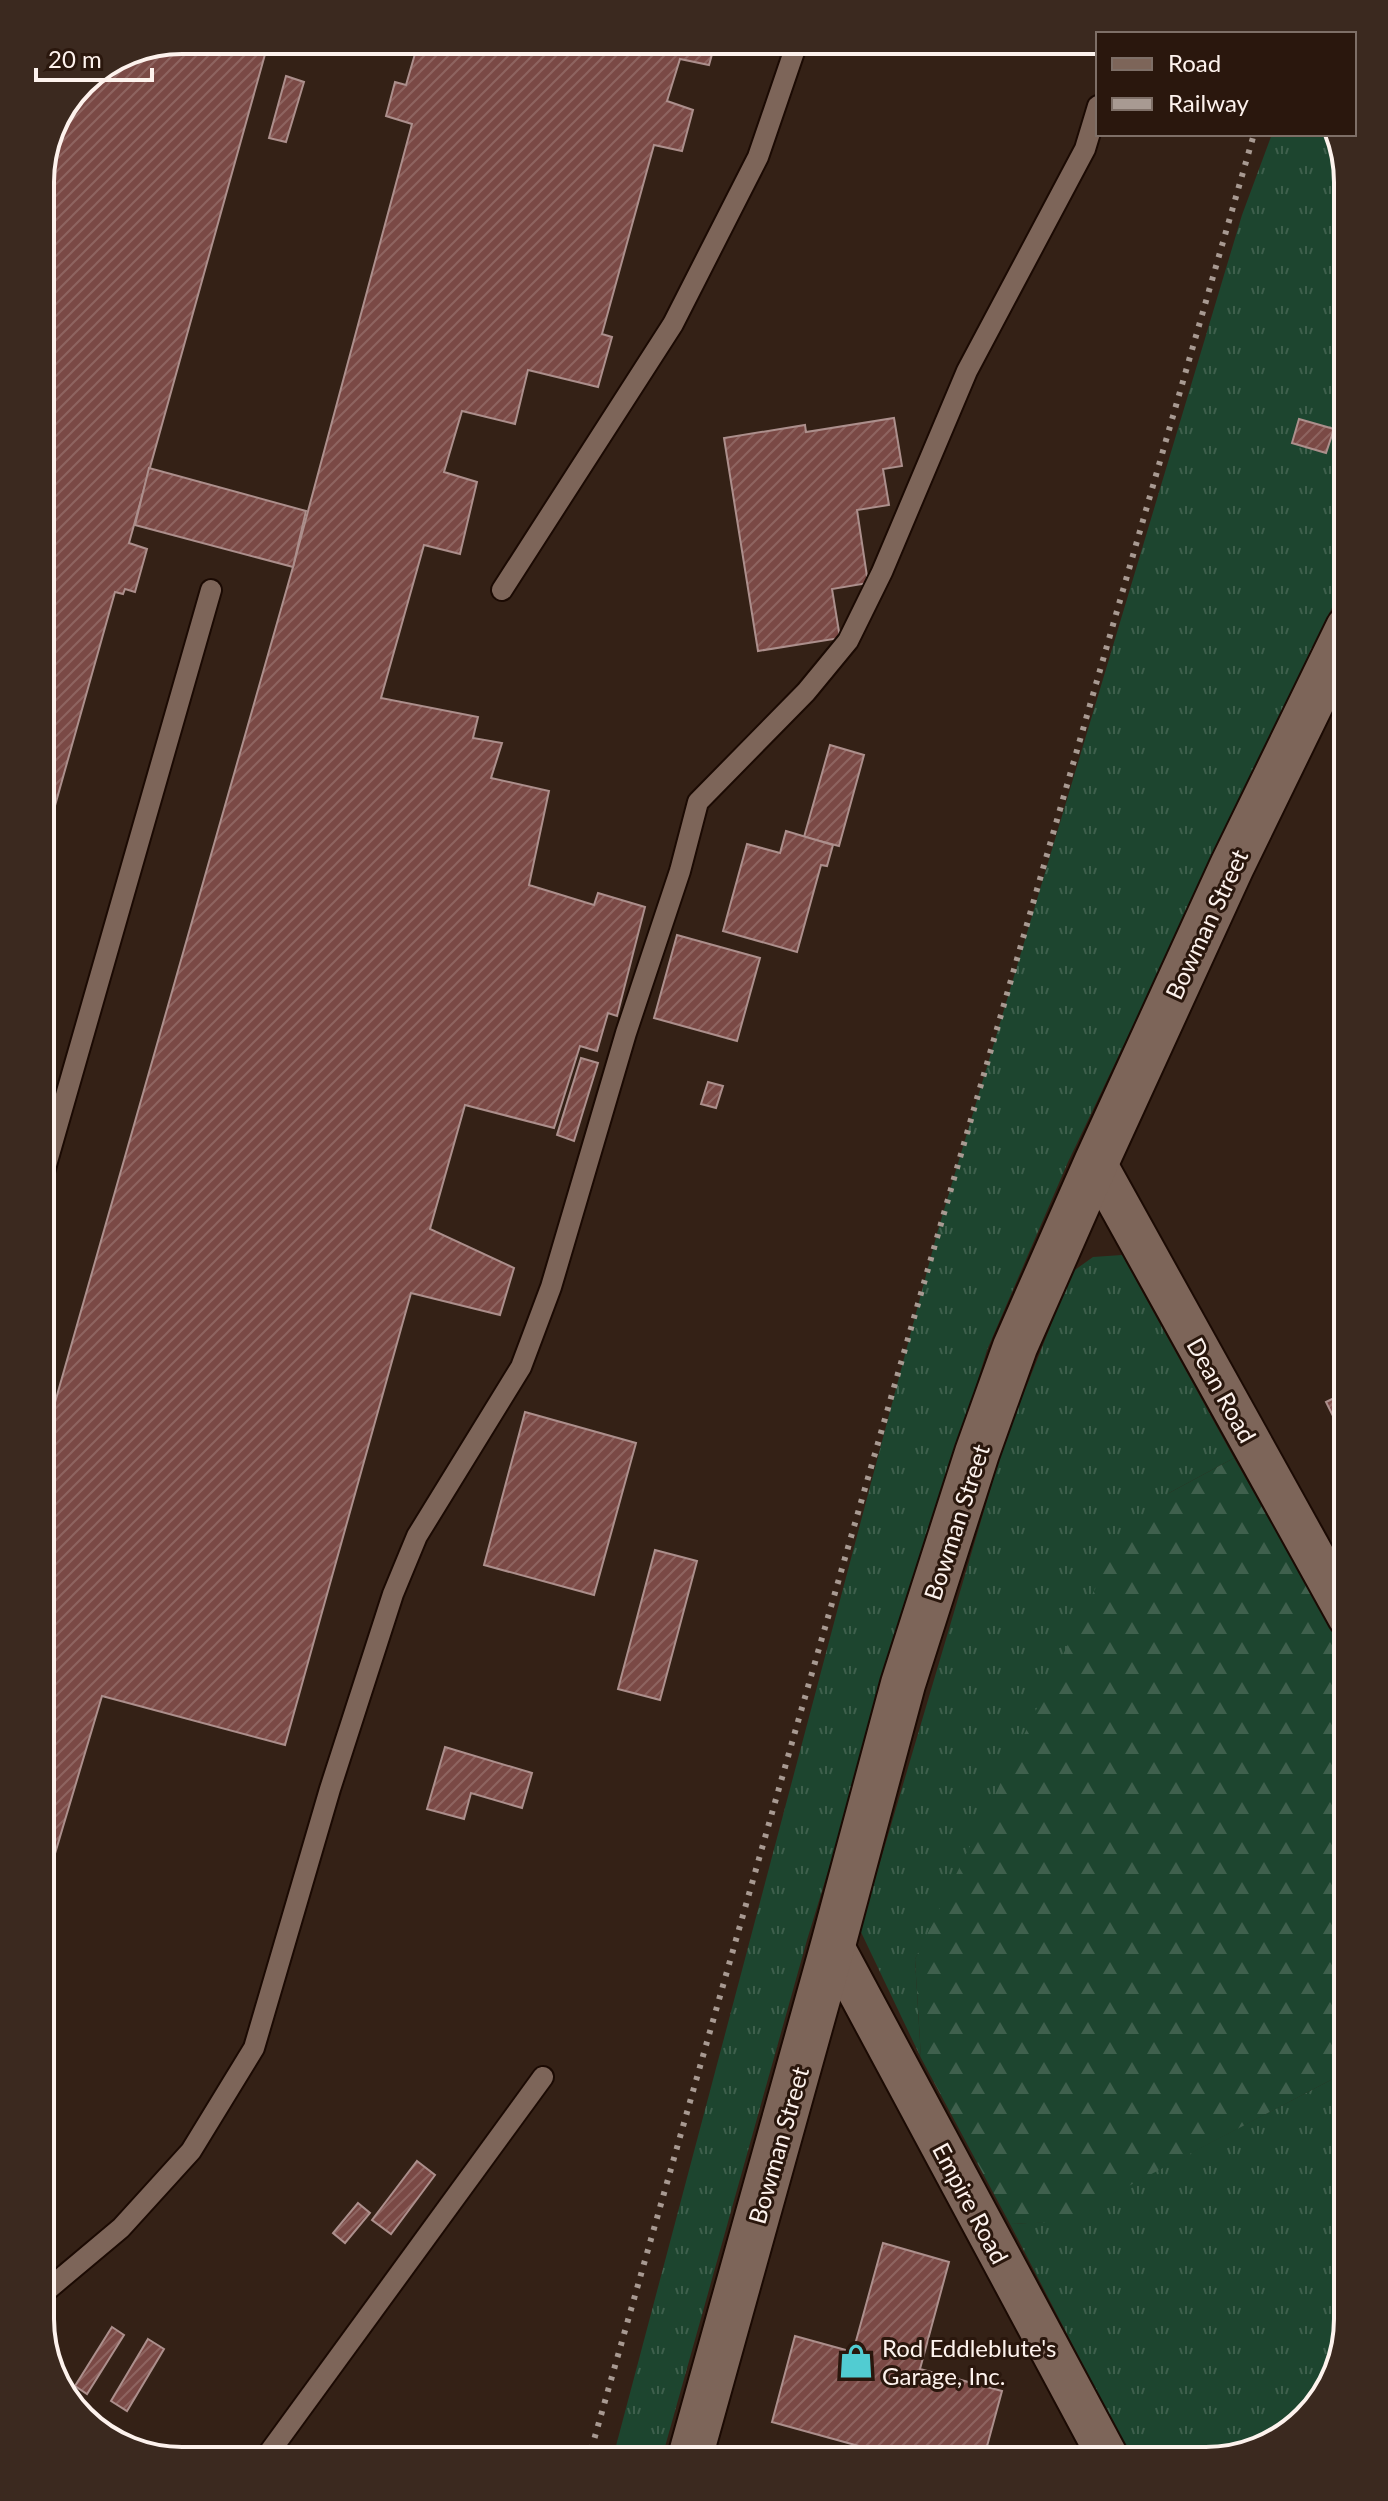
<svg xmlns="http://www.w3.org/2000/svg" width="1388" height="2501" font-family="Lato,sans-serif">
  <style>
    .grass { fill: url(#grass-tufts) }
    .forest { fill: url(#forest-firs) }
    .building { fill: url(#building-hatch); stroke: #ac8f8c; stroke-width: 2 }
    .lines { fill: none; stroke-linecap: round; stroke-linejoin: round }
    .service-casing { stroke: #1b0a03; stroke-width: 24 }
    .minor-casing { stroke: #1b0a03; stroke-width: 44 }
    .tertiary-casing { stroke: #1b0a03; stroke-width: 48 }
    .service { stroke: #7d6559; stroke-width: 20 }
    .minor { stroke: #7d6559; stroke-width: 40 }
    .tertiary { stroke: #7d6559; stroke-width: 44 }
    .rail { stroke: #a89a92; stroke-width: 6; stroke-dasharray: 4 8; stroke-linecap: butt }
    .labels { text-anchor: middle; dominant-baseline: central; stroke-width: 6; stroke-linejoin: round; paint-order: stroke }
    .street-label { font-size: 24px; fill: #fdf2ed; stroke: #2a170d }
    .poi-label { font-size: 24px; fill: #fdf2ed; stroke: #2a170d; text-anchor: start }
    .rim { fill: none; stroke: #fdf2ed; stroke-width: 4 }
  </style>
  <defs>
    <pattern id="grass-tufts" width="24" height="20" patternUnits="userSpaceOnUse" patternTransform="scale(2)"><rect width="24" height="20" fill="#1d452f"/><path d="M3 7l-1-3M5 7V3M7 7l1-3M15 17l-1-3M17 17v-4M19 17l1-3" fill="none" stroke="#3f604d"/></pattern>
    <pattern id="forest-firs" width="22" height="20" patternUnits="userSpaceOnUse" patternTransform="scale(2)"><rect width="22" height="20" fill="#1d452f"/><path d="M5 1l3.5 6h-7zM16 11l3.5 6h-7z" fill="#3f604d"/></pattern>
    <pattern id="building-hatch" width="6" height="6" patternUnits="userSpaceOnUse" patternTransform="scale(2)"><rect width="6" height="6" fill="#7a4945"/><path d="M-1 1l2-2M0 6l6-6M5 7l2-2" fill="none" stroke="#8e6460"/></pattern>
  </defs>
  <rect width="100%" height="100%" fill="#342116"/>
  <!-- grass -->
  <g class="grass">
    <path d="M1272,134H1338L1348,182V574L1068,1162L987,1350L807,1940L661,2461H612L938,1230L1242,215Z"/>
    <path d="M1122,1255L1234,1458L1169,1493L915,1959L921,2058L860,1930L1004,1443L1072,1272L1093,1257Z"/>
    <path d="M1348,2071V2328L1324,2398L1261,2450L1206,2461H1133L1010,2224L1060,2221Z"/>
  </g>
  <!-- forest -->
  <path class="forest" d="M1234,1458L1348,1657V2071L1060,2222L1010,2224L921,2058L915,1959L1112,1554L1169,1493Z"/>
  <!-- building -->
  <g class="building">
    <path d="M182,40H269L129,543L147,549L135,592L125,589L123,594L115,592L40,859V173L82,81L128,51Z"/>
    <path d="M291,40H328L325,49Z"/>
    <path d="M419,40H716L709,65L680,59L667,101L693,110L682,151L654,145L602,334L612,337L598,387L528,370L515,424L462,411L444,472L477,482L460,554L424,545L381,698L478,717L473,738L502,743L491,778L549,791L529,885L594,905L598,893L645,907L617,1016L608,1013L597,1051L580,1046L554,1128L465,1105L430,1229L514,1268L500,1315L411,1293L285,1745L102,1696L51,1867L40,1864V1455L293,567L412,124L386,116L395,82L406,85Z"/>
    <path d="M286,76L304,82L286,142L269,138Z"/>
    <path d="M894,418L902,466L883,469L889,505L857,510L868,583L832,589L840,638L758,651L724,438L805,425L806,432Z"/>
    <path d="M1299,419L1334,429L1326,453L1292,443Z"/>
    <path d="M149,468L306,511L293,567L135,525Z"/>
    <path d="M830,745L864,755L839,846L804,837Z"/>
    <path d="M786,831L833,845L827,866L821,865L797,952L723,931L747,844L780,853Z"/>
    <path d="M1348,835V864L1336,841Z"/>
    <path d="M677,935L760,958L737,1041L654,1018Z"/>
    <path d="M581,1058L598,1063L574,1141L557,1135Z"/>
    <path d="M708,1082L723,1086L716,1108L701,1104Z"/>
    <path d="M1342,1394L1348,1404V1421L1338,1426L1326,1402Z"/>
    <path d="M525,1412L636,1443L594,1595L484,1565Z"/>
    <path d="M655,1550L697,1561L660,1700L618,1689Z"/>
    <path d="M445,1747L532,1773L522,1808L471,1793L464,1819L427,1809Z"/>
    <path d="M417,2161L435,2175L391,2234L372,2220Z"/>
    <path d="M358,2203L370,2213L345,2243L333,2233Z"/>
    <path d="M883,2243L949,2262L920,2369L1002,2391L983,2461H913L772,2422L795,2336L853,2352Z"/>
    <path d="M112,2327L124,2335L87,2394L75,2386Z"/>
    <path d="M148,2339L164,2349L127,2411L111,2401Z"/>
  </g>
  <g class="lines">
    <!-- service casing -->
    <g class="service-casing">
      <g id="service">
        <path d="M502,590L673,324L758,157L798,40"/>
        <path d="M40,1186L211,590"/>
        <path d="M40,2296L121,2228L191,2151L254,2048L330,1789L393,1594L417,1536L521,1367L551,1287L626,1033L680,871L698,802L806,692L848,641L882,572L967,371L1085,149L1098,106"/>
        <path d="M263,2461L543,2077"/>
      </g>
    </g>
    <!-- minor casing -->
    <g class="minor-casing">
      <g id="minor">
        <path d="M1096,1163L1348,1617"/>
        <path d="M833,1945L1110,2461"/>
      </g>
    </g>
    <!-- tertiary casing -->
    <g class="tertiary-casing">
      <path id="tertiary" d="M689,2461L833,1945L903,1684L977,1453L1015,1347L1096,1163L1232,866L1348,628"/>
    </g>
    <!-- service -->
    <use href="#service" class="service"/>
    <!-- minor -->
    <use href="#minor" class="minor"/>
    <!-- tertiary -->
    <use href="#tertiary" class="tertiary"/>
    <!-- rail -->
    <path class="rail" d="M588,2461L793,1739L1254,134"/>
  </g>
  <!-- icons -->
  <defs>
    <g id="shop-bare" transform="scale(2.76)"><path d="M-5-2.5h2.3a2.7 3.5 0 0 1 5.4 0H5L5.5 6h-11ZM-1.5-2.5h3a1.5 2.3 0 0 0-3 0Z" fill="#51ccd2" stroke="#2a170d" stroke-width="2.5" paint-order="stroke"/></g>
  </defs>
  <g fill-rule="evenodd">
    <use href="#shop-bare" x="856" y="2361"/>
  </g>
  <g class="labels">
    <!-- street labels -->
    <g class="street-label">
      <text transform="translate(1206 924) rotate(-65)">Bowman Street</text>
      <text transform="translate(1222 1390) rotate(61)">Dean Road</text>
      <text transform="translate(956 1522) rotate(-72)">Bowman Street</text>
      <text transform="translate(778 2145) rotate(-74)">Bowman Street</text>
      <text transform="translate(971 2203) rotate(62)">Empire Road</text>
    </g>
    <!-- poi labels -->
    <g class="poi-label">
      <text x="882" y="2347">Rod Eddleblute's<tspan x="882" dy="28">Garage, Inc.</tspan></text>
    </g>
  </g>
  <!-- crop -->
  <path d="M0 0H1388V2501H0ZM182 54H1206A128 128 0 0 1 1334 182V2319A128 128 0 0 1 1206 2447H182A128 128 0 0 1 54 2319V182A128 128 0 0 1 182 54Z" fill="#3b291f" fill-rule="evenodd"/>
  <path class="rim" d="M182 54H1206A128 128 0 0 1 1334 182V2319A128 128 0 0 1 1206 2447H182A128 128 0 0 1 54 2319V182A128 128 0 0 1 182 54Z"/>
  <!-- legend -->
  <rect x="1096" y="32" width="260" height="104" fill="#2a170d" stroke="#7e6f67" stroke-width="2"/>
  <rect x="1112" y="58" width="40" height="12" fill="#7d6559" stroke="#7e6f67" stroke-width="2"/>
  <text x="1168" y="72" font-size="24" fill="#fdf2ed">Road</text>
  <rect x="1112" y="98" width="40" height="12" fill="#a89a92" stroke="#7e6f67" stroke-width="2"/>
  <text x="1168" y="112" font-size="24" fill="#fdf2ed">Railway</text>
  <!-- scale -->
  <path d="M36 68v12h116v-12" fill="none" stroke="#fdf2ed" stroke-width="4"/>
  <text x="48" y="68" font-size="24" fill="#fdf2ed" stroke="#2a170d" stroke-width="6" paint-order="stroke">20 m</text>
</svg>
